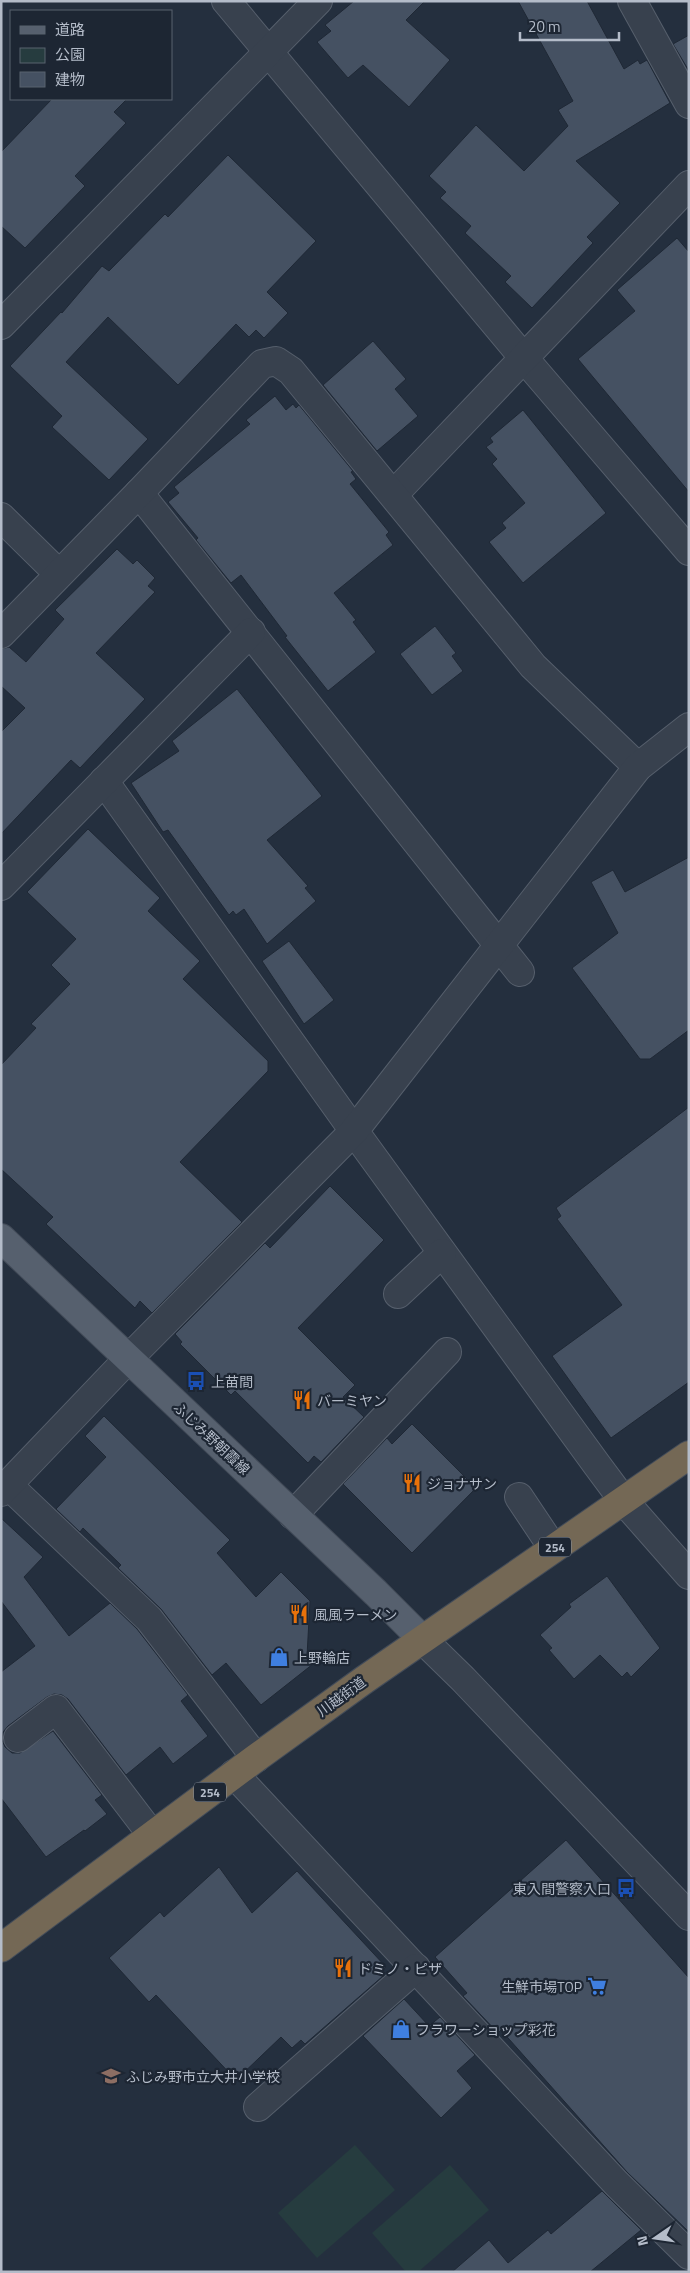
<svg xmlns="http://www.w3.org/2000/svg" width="690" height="2273" font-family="'Titillium Web','Noto Sans JP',sans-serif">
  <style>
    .green { fill: #263c3f }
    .building { fill: #455162; stroke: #1f2835 }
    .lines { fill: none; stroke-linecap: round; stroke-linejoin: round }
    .minor-casing { stroke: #565f6c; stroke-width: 30 }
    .major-casing { stroke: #414a57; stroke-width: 30 }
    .highway-casing { stroke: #434c59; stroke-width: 30 }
    .minor { stroke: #38414e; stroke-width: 28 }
    .major { stroke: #56606e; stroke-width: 28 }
    .highway { stroke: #746855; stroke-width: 28 }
    .labels { text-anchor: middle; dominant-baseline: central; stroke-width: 4.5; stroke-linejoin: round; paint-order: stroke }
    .shield { fill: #1d2633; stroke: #878f9c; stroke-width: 1 }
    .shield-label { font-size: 12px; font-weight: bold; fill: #b4bcc9 }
    .poi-label { font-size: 14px; fill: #b4bcc9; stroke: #1d2633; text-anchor: start }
    .street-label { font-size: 14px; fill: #b4bcc9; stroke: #1d2633 }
  </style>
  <rect width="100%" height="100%" fill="#242f3e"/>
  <!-- green -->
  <g class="green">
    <path d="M355,2145L395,2190L317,2258L278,2213Z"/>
    <path d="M450,2165L489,2210L418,2272H406L372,2233Z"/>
  </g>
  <!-- building -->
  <g class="building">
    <path d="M354,1H425L406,20L450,60L409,107L363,65L348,78L317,42L331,31L325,25Z"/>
    <path d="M518,1H587L624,69L638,60L640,64L647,60L670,103L576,161L620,203L587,237L593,243L532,308L505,282L511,276L465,233L471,226L440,198L446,192L429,176L476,125L524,171L568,126L558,110L573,101Z"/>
    <path d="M689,35V71L673,44Z"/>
    <path d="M52,99H127L114,112L126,123L75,176L85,186L25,248L1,226V152Z"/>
    <path d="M228,155L316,241L267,292L288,313L264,338L256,330L249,337L236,324L178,385L108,317L66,362L148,439L109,480L52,427L62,416L10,366L61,312L62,313L102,266L109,271L165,214L168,217Z"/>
    <path d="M677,238L689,252V492L578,359L635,311L617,290Z"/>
    <path d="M373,341L406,379L395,389L418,416L377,451L323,385Z"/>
    <path d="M275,396L286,410L293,404L296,408L299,405L353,471L351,472L356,479L350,484L389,532L386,535L393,545L334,593L356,620L353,622L376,652L328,691L285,637L287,636L241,575L231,583L196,540L198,538L168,502L179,493L174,487L250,424L246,420Z"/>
    <path d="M523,410L606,513L523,583L489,542L506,528L502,523L525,503L492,464L497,459L486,447L493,442L490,438Z"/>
    <path d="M117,549L133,564L137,560L155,578L148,586L155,592L96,653L145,699L80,768L71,760L1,834V732L25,708L1,686V649L9,647L26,662L64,619L55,610Z"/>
    <path d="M435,626L456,653L452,656L463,671L432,695L400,654Z"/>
    <path d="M237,689L322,796L267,840L308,886L305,888L316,901L267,944L244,909L236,915L233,911L229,915L168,830L163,832L131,783L179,751L172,741Z"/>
    <path d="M88,829L160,898L148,911L200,961L183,979L268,1061V1071L180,1162L242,1222L152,1313L140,1301L135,1308L46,1224L53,1217L1,1169V1065L36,1028L31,1024L70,984L51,965L76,939L27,892Z"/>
    <path d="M689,857V1030L650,1059H640L572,968L618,933L591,882L613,870L625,892Z"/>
    <path d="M289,941L334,1000L304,1024L262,961Z"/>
    <path d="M689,1107V1382L611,1438L552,1356L622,1305L557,1219L561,1216L556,1208Z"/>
    <path d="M330,1186L384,1240L298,1328L355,1385L343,1397L364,1417L321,1462L314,1456L308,1463L235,1391L231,1395L180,1344L182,1342L175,1334L265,1243L270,1248Z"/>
    <path d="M104,1416L230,1540L217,1553L256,1597L281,1572L310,1601L307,1656L313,1664L261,1705L226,1663L212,1675L161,1609L118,1568L121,1565L83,1528L80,1532L56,1509L106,1457L85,1436Z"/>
    <path d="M412,1424L476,1488L412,1553L343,1484L387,1438L392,1444Z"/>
    <path d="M1,1518L43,1557L24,1577L69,1636L110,1603L137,1629L188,1695L181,1701L208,1736L173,1764L160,1747L126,1775L68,1699L62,1695L54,1694L47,1697L8,1726L3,1732L2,1740L5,1747L12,1753H20L53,1731L102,1795L95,1800L107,1814L85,1831L84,1830L46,1857L1,1798V1672L35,1646L1,1601Z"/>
    <path d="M607,1576L660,1648L631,1677L627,1672L622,1677L600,1655L574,1679L549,1650L552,1648L540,1635L571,1607L569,1604Z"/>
    <path d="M566,1840L689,1978V2232L627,2172L501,2030L498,2033L463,1996L467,1993L435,1957Z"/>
    <path d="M219,1867L252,1913L297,1871L386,1967L379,1973L383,1976L305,2044L301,2040L292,2048L281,2037L236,2080L156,1995L149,2002L109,1958L160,1912L164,1917Z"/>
    <path d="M404,1999L429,2026L440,2017L475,2055L457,2071L472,2088L441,2118L363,2036Z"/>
    <path d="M602,2191L641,2230L590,2272H452L489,2240L508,2263L548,2230L551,2234Z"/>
  </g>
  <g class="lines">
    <!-- minor casing -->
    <g class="minor-casing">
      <g id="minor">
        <path d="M226,1L523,357L689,551"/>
        <path d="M632,1L689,104"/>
        <path d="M1,325L318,1"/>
        <path d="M139,493L520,972"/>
        <path d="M394,494L689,185"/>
        <path d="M1,517L59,574"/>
        <path d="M1,634L139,493L262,364L276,361L291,371L533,666L638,767"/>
        <path d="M104,781L354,1131L597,1465L623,1500L689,1575"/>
        <path d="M1,886L251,632"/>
        <path d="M398,1294L442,1253"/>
        <path d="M8,1485L149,1619L256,1758"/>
        <path d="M1,1492L128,1359L354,1131L638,767L689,727"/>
        <path d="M519,1497L553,1548"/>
        <path d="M293,1515L447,1352"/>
        <path d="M422,1639L463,1679L689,1916"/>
        <path d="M18,1738L56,1709L152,1835"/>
        <path d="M234,1774L616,2183L689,2255"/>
        <path d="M258,2107L416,1968"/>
      </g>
    </g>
    <!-- major casing -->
    <g class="major-casing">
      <path id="major" d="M1,1238L376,1593L422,1639"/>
    </g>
    <!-- highway casing -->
    <g class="highway-casing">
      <path id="highway" d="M1,1948L256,1758L364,1680L689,1455"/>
    </g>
    <!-- minor -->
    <use href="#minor" class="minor"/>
    <!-- major -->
    <use href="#major" class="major"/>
    <!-- highway -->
    <use href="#highway" class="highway"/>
  </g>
  <!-- icons -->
  <defs>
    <g id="bus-bare" transform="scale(1.5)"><path d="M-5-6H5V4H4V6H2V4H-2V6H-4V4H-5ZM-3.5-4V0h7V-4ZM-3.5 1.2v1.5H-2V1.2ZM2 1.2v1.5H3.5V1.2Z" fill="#1a4fb4" stroke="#1d2633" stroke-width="2.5" paint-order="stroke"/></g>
    <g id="restaurant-bare" transform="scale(1.5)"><path d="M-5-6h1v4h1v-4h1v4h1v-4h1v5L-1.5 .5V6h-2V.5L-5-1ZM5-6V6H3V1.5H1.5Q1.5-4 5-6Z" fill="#e8710a" stroke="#1d2633" stroke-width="2.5" paint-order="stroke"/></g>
    <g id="shop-bare" transform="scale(1.5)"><path d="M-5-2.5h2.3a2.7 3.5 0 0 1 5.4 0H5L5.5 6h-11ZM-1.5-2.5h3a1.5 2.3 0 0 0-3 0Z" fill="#3f7fe0" stroke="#1d2633" stroke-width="2.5" paint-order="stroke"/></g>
    <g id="supermarket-bare" transform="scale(1.5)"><path d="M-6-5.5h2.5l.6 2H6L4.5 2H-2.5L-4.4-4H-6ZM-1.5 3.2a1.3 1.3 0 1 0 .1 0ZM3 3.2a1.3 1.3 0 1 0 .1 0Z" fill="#3f7fe0" stroke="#1d2633" stroke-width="2.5" paint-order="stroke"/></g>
    <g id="school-bare" transform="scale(1.5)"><path d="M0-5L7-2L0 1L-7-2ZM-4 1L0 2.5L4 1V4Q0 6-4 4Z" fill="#8d6e63" stroke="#1d2633" stroke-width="2.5" paint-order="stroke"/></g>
  </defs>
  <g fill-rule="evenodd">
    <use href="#bus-bare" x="196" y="1381"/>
    <use href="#restaurant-bare" x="302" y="1400"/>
    <use href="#restaurant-bare" x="412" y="1483"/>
    <use href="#restaurant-bare" x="299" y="1614"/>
    <use href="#shop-bare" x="279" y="1657"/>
    <use href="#bus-bare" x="626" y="1888"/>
    <use href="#restaurant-bare" x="343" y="1968"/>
    <use href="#supermarket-bare" x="597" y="1986"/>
    <use href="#shop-bare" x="401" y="2029"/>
    <use href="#school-bare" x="111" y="2076"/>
  </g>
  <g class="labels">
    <!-- shield labels -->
    <g class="shield">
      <rect x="539" y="1537.5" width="32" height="19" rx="4"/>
      <rect x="194" y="1782.5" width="32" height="19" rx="4"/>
    </g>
    <g class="shield-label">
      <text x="555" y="1547">254</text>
      <text x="210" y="1792">254</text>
    </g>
    <!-- poi labels -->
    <g class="poi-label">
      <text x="211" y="1381">上苗間</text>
      <text x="317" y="1400">バーミヤン</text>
      <text x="427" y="1483">ジョナサン</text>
      <text x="314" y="1614">風風ラーメン</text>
      <text x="294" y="1657">上野輪店</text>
      <text x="611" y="1888" text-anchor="end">東入間警察入口</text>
      <text x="358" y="1968">ドミノ・ピザ</text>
      <text x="582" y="1986" text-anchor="end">生鮮市場TOP</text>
      <text x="416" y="2029">フラワーショップ彩花</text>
      <text x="126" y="2076">ふじみ野市立大井小学校</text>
    </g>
    <!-- street labels -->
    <g class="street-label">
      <text transform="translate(212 1438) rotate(43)">ふじみ野朝霞線</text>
      <text transform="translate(341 1696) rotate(-36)">川越街道</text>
    </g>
  </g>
  <!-- border -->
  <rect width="690" height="2273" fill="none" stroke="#b4bcc9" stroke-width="5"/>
  <!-- legend -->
  <rect x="10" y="10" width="162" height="90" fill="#1d2633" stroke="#59626f"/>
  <rect x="20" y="26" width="25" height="8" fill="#56606e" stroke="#59626f"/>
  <text x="55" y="35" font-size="15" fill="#b4bcc9">道路</text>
  <rect x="20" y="48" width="25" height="15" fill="#263c3f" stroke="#59626f"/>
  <text x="55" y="60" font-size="15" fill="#b4bcc9">公園</text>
  <rect x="20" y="72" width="25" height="15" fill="#455162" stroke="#59626f"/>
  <text x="55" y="85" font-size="15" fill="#b4bcc9">建物</text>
  <!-- north arrow -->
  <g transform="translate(655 2238) rotate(257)" stroke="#1d2633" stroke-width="4" paint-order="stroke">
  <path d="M0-4L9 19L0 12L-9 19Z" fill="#b4bcc9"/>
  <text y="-8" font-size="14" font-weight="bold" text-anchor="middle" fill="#b4bcc9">N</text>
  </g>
  <!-- scale -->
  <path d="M520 32v8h99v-8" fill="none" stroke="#b4bcc9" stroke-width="2.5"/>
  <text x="528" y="32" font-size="15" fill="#b4bcc9" stroke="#1d2633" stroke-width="4" paint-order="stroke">20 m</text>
</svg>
